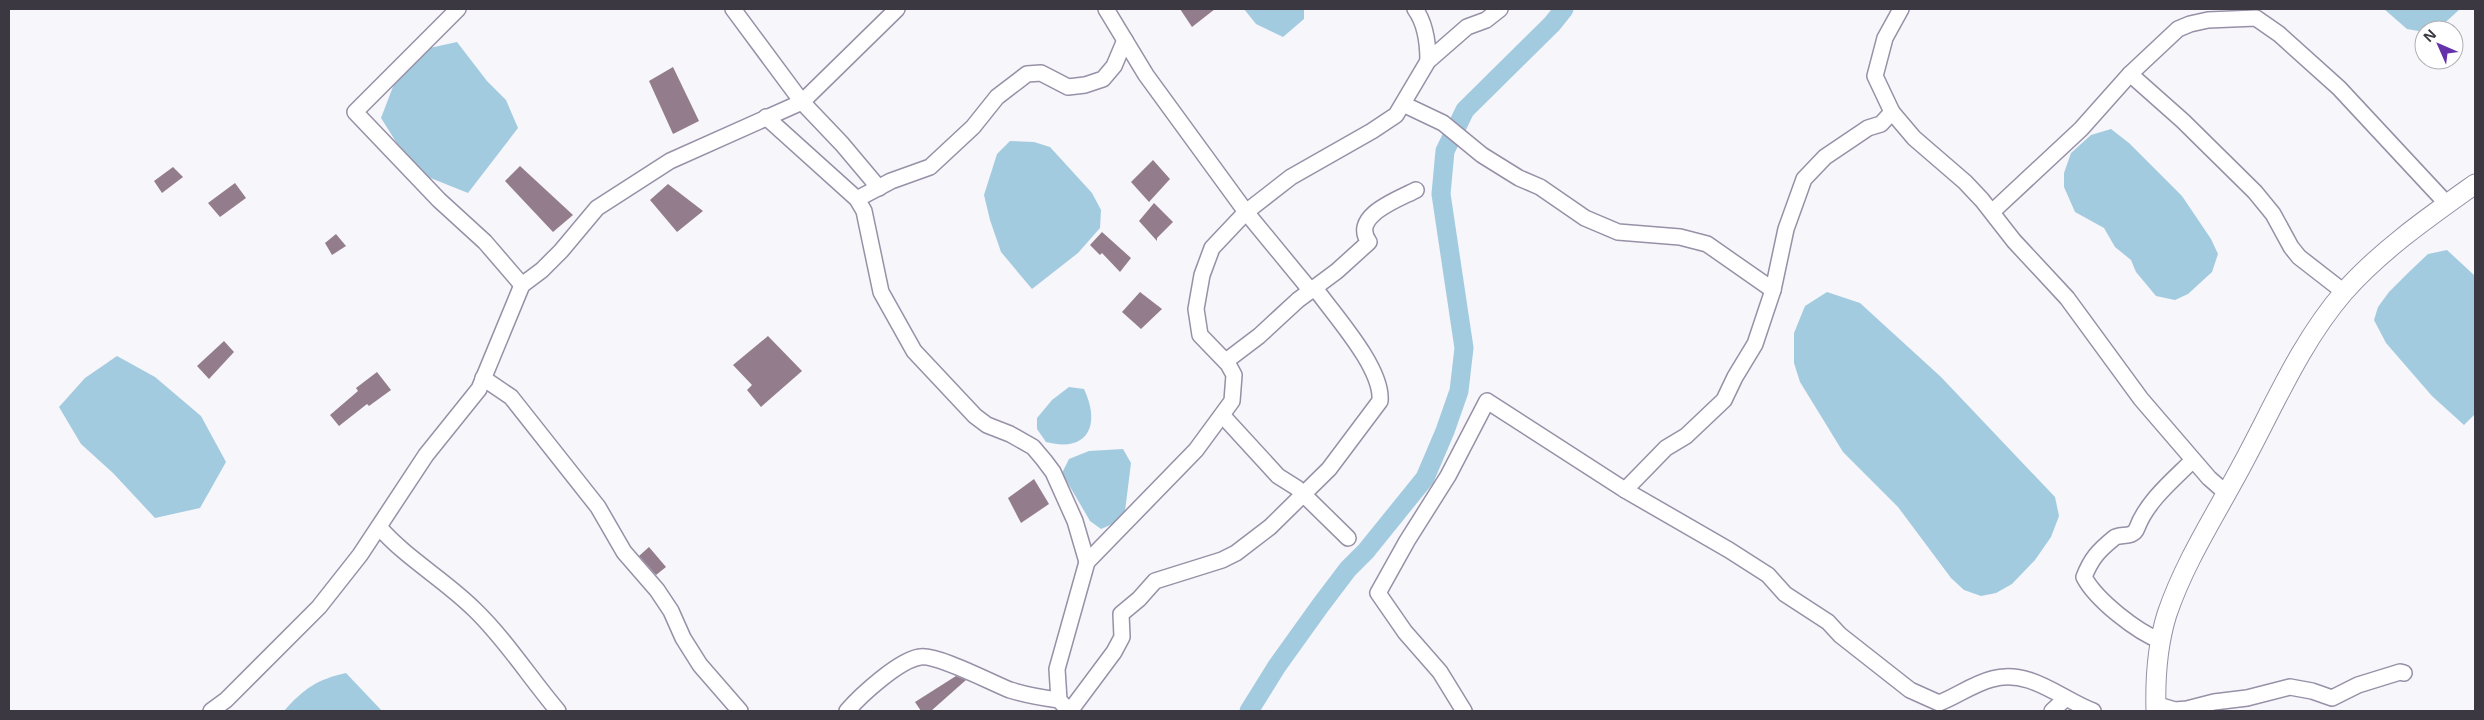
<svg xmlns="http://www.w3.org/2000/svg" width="2484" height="720" font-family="'Open Sans',sans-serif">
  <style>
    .water { fill: #a3cbe0 }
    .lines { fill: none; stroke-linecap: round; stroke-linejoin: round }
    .canal { stroke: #a3cbe0; stroke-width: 19 }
    .building { fill: #937d8d }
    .minor-casing { stroke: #9790a7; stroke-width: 18 }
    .tertiary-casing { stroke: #9790a7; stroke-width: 21 }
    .minor { stroke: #fff; stroke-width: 15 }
    .tertiary { stroke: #fff; stroke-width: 19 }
  </style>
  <rect width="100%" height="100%" fill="#f7f6fb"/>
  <!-- water -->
  <g class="water">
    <path d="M1244,9H1304V19L1283,37L1256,24Z"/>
    <path d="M2384,9H2460L2437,30L2424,32L2407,29Z"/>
    <path d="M457,42L487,81L506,100L518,128L468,193L428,177L403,153L381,118L394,84L425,49Z"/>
    <path d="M2111,129L2129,143L2182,196L2211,239L2218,254L2212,272L2188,294L2175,300L2156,296L2136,272L2131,260L2115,247L2104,228L2075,212L2064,187V173L2071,153L2091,135Z"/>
    <path d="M1010,141L1034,142L1050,147L1092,193L1101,210L1100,228L1078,253L1032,289L1001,252L990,220L984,195L997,154Z"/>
    <path d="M2447,250L2475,276V414L2464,425L2432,396L2386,343L2374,320L2378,307L2389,292L2409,272L2428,254Z"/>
    <path d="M1827,292L1860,303L1941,377L2055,497L2059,516L2051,537L2035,560L2012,584L1996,593L1981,596L1964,590L1951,578L1898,507L1843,452L1800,382L1794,363V333L1805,306Z"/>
    <path d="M117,356L155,377L201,416L226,462L200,508L155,518L113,473L81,444L59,407L85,378Z"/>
    <path d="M1069,387L1084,389C1101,425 1088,453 1046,442L1037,429V418L1052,400Z"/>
    <path d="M1123,449L1131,463L1125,511L1115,523L1101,529L1090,521L1062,473L1069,459L1089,451Z"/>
    <path d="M346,673L382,711H284C303,689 318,679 346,673Z"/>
  </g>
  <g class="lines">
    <!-- canal -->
    <path class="canal" d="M1249,711L1277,666L1320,606L1348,569L1366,551L1425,478L1445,431L1459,391L1464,348L1441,194L1445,151L1465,110L1552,24L1564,9"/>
  </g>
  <!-- building -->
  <g class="building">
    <path d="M1180,9H1215L1192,27Z"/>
    <path d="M673,67L699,121L673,134L649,81Z"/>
    <path d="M1153,160L1170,179L1149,202L1131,182Z"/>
    <path d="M520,166L573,215L553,232L505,181Z"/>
    <path d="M173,167L183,177L162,193L154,181Z"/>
    <path d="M235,183L246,198L220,217L208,203Z"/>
    <path d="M668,184L703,211L677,232L650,200Z"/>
    <path d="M1154,203L1173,222L1157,238V241L1139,221Z"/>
    <path d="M1102,232L1131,258L1120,272L1102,253L1100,255L1090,245Z"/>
    <path d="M336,234L346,246L332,255L325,243Z"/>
    <path d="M1140,292L1162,309L1141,329L1122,312Z"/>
    <path d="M768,336L802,371L761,407L747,390L752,385L733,365Z"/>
    <path d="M224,341L234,352L209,379L197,366Z"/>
    <path d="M377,372L391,390L369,406L367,404L339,426L330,415L358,391L356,388Z"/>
    <path d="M1034,479L1049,504L1021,523L1008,498Z"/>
    <path d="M649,547L666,567L656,575L639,556Z"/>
    <path d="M956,676L966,680L931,711H921L915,702Z"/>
  </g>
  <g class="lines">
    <!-- minor casing -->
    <g class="minor-casing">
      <g id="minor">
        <path d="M458,9L355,112L439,200L485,242L522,285"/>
        <path d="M733,9L802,102L842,144L879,188"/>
        <path d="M1415,9C1426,24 1428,43 1428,61"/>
        <path d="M2130,74L2183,121L2255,192L2273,214L2291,247L2299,257L2344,292"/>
        <path d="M1403,104L1443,123L1482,155L1519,178L1540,187L1585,218L1618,232L1680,237L1707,244L1773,290"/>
        <path d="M1892,112L1914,138L1965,182L1982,200L2014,241L2067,298L2141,399L2209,478L2226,493"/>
        <path d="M766,117L857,199L864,211L881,292L914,351L975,416L987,425L1010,434L1033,447L1044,460L1053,472L1075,521L1087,562"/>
        <path d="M857,199L891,181L930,167L973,127L997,97L1027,74L1041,73L1068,87L1085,85L1103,79L1114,66L1125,40"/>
        <path d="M1992,212L2081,129L2130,74L2178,29L2190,24L2208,20L2256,18L2279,34L2339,88L2447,204"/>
        <path d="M1311,291L1246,212L1291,177L1372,131L1396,115L1428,61L1467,27L1486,20L1500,9"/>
        <path d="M1226,361L1259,336L1298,300L1337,271L1369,242C1350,216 1399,199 1416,190"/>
        <path d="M483,378L511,397L598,507L624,552L657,590L671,611L683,638L700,665L740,711"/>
        <path d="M1223,416L1278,476L1297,488L1348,538"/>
        <path d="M1625,490L1729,550L1768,575L1785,594L1828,622L1840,635L1910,690L1939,703C1957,696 1973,684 1992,679C2029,668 2061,699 2093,711"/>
        <path d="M379,527C407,559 445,580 475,610C506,640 530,678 558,711"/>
        <path d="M2161,641C2137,632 2096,600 2084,577C2091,559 2098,551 2114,538C2120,533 2133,539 2137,528C2147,501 2173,480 2193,460"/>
        <path d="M2155,704L2175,710L2187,709L2214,702L2247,698L2290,687L2312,691L2332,698L2358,685L2400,672L2404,673"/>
        <path d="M211,711L226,700L319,607L360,555L426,455L479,389L522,285L542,270L561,251L597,208L670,161L802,102L897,9"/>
        <path d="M847,711C861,695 899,660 920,657C937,654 992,683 1010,690C1026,695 1043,698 1059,700"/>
        <path d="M1069,711L1059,700L1057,669L1087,562L1196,450L1232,401L1234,375L1228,364L1200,335L1196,309L1202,275L1212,248L1246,212L1146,75L1106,9"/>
        <path d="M1070,711L1114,652L1122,637L1121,614L1139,599L1155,581L1222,560L1236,553L1270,527L1329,469L1380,401C1383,368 1334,315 1315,288"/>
        <path d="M1464,711L1440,672L1405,632L1378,593L1407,541L1448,476L1487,401L1625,490L1666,448L1686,436L1724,400L1735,377L1755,344L1773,290L1786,229L1804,179L1825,157L1868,128L1881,124L1892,112L1875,76L1885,38L1901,9"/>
        <path d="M2052,711L2065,699"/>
      </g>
    </g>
    <!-- tertiary casing -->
    <g class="tertiary-casing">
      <path id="tertiary" d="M2156,711C2155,678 2157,646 2167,614C2185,561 2216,514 2242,465C2274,406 2300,343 2344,292C2381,250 2430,216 2475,184"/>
    </g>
    <!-- minor -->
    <use href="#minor" class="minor"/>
    <!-- tertiary -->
    <use href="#tertiary" class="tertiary"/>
  </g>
  <!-- border -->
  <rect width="2484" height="720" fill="none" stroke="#3b3842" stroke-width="20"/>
  <!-- north arrow -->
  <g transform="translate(2439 45) rotate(315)"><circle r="24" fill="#ffffff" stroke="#b1afb3"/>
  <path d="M0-4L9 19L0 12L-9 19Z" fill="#6532aa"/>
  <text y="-8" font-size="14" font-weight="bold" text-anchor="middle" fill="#3b3842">N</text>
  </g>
</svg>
